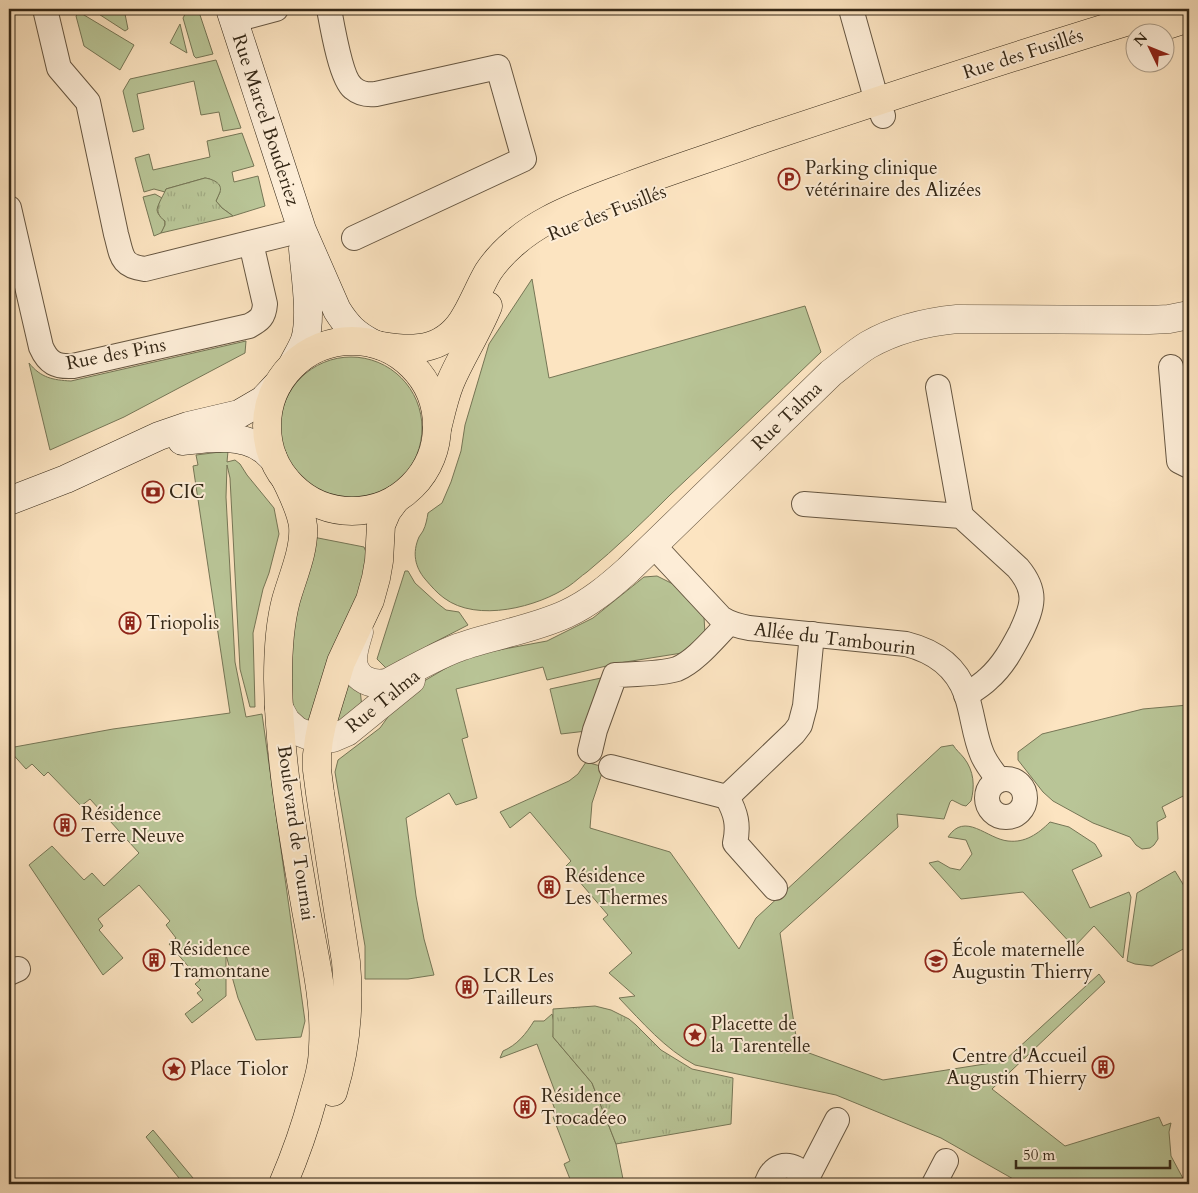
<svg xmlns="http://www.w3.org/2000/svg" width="1198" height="1193" font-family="Cardo,serif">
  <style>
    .grass { fill: #b9c597; stroke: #767656 }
    .park { fill: url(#park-tufts); stroke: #767656 }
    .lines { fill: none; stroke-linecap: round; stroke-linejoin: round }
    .minor-casing { stroke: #665641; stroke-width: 26 }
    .tertiary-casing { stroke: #665641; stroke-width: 29 }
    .secondary-casing { stroke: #342716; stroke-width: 29 }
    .primary-casing { stroke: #342716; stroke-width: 29 }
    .minor { stroke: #fdedd7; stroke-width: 24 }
    .tertiary { stroke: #fdedd7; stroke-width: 28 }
    .secondary { stroke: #fdedd7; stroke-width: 28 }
    .primary { stroke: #fce4c1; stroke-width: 28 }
    .labels { text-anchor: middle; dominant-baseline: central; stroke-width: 4; stroke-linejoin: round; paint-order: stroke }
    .street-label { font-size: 19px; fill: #342716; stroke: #fdedd7 }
    .poi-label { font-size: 19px; fill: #342716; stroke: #fdedd7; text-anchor: start }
  </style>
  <defs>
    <pattern id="park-tufts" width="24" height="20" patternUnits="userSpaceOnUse" patternTransform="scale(1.25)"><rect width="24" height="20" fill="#b9c597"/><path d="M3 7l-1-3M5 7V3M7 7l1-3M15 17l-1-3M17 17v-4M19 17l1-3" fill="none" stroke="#a0a981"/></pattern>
  </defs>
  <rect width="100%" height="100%" fill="#fce4c1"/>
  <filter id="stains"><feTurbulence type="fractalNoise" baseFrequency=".004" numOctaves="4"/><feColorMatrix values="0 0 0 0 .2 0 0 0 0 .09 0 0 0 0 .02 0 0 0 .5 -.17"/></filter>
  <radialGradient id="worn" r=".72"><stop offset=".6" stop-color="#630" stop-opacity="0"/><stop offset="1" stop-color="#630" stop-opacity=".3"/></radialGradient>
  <!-- grass -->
  <g class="grass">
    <path d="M91,9H124L128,29L125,31Z"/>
    <path d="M188,9H198L213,54L196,58L194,56L183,18Z"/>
    <path d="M79,12L134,45L120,70L84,46L76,16Z"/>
    <path d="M180,24L187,53L170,43Z"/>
    <path d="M216,60L241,128L223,131L219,112L201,115L194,81L137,94L144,129L133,132L123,91L130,79Z"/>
    <path d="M242,133L254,166L232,172L234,182L258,176L265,206L233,216L222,208L216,201L220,192L210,179L205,178L166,189L165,192L154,189L144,192L135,158L149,154L153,170L210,157L207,141Z"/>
    <path d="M155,194L162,198C161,201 157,206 157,210C159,221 171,217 161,233L154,236L143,197Z"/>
    <path d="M532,279L549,378L805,306L821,352C771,400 720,448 670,495C643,522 616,548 587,572C581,576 575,582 569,586C538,607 477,623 444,598C437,593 431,586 425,579C415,567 412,553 419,537C420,535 422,533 423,531C426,525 427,519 428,513L442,503L451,482L461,451L465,425L489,344Z"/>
    <path d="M246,341L245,353L124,417L50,450L29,363C41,378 53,380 71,381Z"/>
    <circle cx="351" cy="428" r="71"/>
    <path d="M228,451L227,462L235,460L240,464L247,475L274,508L279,534L269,573L263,589L253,633L255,707H250L240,669L230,478L227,465L226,497L235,662L246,717L262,714L305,1021L301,1037L256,1040L238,998L226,955V996L192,1023L185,1014L203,1000L197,993L201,990L195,984L200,980L169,944L176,938L166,925L170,921L139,885L98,919L103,926L99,930L123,958L103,975L29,865L52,846L84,880L92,873L104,886L139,853L90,799L81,806L48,772L44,776L32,764L26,769L9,750V748L113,729L230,713L193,466L198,465L196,455Z"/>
    <path d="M313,537L364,547L368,557L365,575L315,725L294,718L282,657Z"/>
    <path d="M405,571H408L415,583L437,603L446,610L459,612L468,625L429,645L403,662L400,660L387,669L377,659Z"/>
    <path d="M657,576L675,585L704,617L705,634L682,653L619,663L547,680L543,667L456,689L468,737L462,739L477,798L456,805L449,793L406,818L416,896L424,939L434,975L408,979H365V946L335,772L338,760L380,728L393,710L422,688L419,684L458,661L488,652L547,641L593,618L644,577Z"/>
    <path d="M344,670L360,689L362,708L335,729Z"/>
    <path d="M615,675L595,730L561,734L550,689Z"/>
    <path d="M1189,701V793L1162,807L1166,817L1157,822L1158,839L1154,845L1150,848L1142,849L1136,845L1130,837L1093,823L1053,801L1043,792L1018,760V752L1042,734L1143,709L1188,705Z"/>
    <path d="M953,745C956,750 960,753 964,758C974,771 975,786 971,801L966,806L962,805L952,800L950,802L944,819L897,814L898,827L780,933L798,1049L883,1080L1004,1061L1099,974L1105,982L992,1089L1065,1146L1159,1117L1163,1126L1171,1123L1169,1132L1171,1156L1186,1184H1022L941,1138L836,1095L695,1065C665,1049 642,1022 619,998L635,996L609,973L632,953L603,919L608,915L566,866L571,861L530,812L510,828L500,812L569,781L578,774L586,762L604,767L592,803L590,828L670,852L739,949L756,918L941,747Z"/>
    <path d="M1050,822L1069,827L1095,844L1102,856L1072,870L1090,908L1129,892L1131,897L1123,958L1094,926L1074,947L1023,892L961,899L929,863L938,861L950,868L960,870L967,861L972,854L966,840L948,837C965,811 987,839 1008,841C1025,843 1038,834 1050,822Z"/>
    <path d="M1175,871L1189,894V944L1187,947L1152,966L1135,964L1127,961L1137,893Z"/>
    <path d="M552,1014L554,1022L553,1037L592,1083L616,1144L624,1184H572L564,1164L570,1161L553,1117L557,1115L551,1099L557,1097L537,1044L500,1058L503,1051C517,1045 526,1034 534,1021H544Z"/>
    <path d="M153,1130L198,1184H182L183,1183L146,1137Z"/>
  </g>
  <!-- park -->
  <g class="park">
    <path d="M205,178C212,179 223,183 220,192C219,195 217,198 216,201L222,208L233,216L161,233L165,225V221C151,211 161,201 166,189Z"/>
    <path d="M595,1006L611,1010L629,1019L636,1025L661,1050L692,1069L733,1078L731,1124L616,1144L592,1083L553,1037V1009Z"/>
  </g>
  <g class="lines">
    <!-- minor casing -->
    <g class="minor-casing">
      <g id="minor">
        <path d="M45,9L59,68L88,102L116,234C122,255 120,266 145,269L302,230"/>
        <path d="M329,9C332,25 341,79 353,88C360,94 368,95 376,94L498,67L524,159L354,238"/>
        <path d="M851,9L874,91L883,116"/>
        <path d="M234,20L276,9"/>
        <path d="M9,208L41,347C48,363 56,367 73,366L249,326C260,320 264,317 265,304L251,243"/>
        <path d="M1171,367L1179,461L1189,466"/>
        <path d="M938,387L961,516"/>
        <path d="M804,504L961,516L1018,568C1038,592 1033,606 1021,632C1012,649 1003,666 988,679C982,685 974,690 966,695"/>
        <path d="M653,545L721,618C730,624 738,626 749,628L906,644C934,651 956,666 966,694C973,714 974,735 982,754C986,764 993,772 999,780"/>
        <path d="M590,751L595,730L615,675C631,674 662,674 677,669C696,661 714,638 729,623"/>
        <path d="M611,767L727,797L794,733L800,725L805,706L812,634"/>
        <circle cx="1006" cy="798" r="19"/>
        <path d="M727,797C736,813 739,825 735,843L775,888"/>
        <path d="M9,973L18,969"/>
        <path d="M766,1184C768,1181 769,1176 772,1173C782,1160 801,1166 806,1180L837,1120"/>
        <path d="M934,1184L946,1161"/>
      </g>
    </g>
    <!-- tertiary casing -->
    <g class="tertiary-casing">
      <g id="tertiary">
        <path d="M359,632C354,649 346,669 365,680C373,684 380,685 389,682C411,670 434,657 457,648C493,635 531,630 566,614C590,603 609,587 628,570L831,373C843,364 855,353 868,345C896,329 926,322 957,319L1149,320L1169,319L1189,315"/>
        <path d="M279,708L286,721L297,731L312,737L319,739L333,738L347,732L411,680"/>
      </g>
    </g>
    <!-- secondary casing -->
    <g class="secondary-casing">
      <g id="secondary">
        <path d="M230,9L302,230L337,310C347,326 355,334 372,343"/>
        <path d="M293,364C297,356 302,348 305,340C312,316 305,274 303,249"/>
        <path d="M182,441C208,438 242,433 264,450C267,452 270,456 273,458"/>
        <path d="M9,501L66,479L159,436L188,426L239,414L263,400L277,385"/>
      </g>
    </g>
    <!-- primary casing -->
    <g class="primary-casing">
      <g id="primary">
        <path d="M1149,31L1189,18"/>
        <circle cx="352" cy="426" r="85"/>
        <path d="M382,346C417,352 447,350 466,315C474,301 480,286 488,272C502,251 525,232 548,220C574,206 602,196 629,186C674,169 719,155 763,139C898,94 1032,50 1168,9"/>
        <path d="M437,429C441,413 444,398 450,383C461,357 477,333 488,306"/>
        <path d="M333,1092C346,1049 350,1006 346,962L320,793L317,770V755L319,739L322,724L341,662L370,600L376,578L379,561L381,525L387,511L396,499"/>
        <path d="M283,1184C295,1156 305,1128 313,1098C318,1081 323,1064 323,1047C326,999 313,951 305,904C292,830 279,755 278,679C278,652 279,626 286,600C292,578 305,550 303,526C301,510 293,495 286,480"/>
      </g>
    </g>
    <!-- minor -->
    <use href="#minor" class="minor"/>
    <!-- tertiary -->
    <use href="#tertiary" class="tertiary"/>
    <!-- secondary -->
    <use href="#secondary" class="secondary"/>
    <!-- primary -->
    <use href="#primary" class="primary"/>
  </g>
  <!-- icons -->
  <defs>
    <g id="parking-ring" transform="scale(1.125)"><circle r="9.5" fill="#fdedd7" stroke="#8f2418" stroke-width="1.5"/><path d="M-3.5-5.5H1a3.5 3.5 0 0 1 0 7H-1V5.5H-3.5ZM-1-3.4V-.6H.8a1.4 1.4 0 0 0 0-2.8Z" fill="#8f2418"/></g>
    <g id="bank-ring" transform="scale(1.125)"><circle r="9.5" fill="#fdedd7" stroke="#8f2418" stroke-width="1.5"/><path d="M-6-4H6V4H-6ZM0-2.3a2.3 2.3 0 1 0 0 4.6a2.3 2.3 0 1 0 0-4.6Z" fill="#8f2418"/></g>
    <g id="building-ring" transform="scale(1.125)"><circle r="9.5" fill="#fdedd7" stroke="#8f2418" stroke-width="1.5"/><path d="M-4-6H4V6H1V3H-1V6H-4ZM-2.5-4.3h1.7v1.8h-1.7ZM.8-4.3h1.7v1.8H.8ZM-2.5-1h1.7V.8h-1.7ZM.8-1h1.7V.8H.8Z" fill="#8f2418"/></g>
    <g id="school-ring" transform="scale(1.125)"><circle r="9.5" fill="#fdedd7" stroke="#8f2418" stroke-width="1.5"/><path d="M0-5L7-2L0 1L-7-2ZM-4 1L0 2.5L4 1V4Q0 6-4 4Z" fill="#8f2418"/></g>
    <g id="sight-ring" transform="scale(1.125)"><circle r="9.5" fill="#fdedd7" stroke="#8f2418" stroke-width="1.5"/><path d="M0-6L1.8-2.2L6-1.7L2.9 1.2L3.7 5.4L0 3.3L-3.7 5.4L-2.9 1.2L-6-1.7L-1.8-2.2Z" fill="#8f2418"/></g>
  </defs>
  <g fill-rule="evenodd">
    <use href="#parking-ring" x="789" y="179"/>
    <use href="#bank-ring" x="153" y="492"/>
    <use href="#building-ring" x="130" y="623"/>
    <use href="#building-ring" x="65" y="825"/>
    <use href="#building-ring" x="549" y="887"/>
    <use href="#building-ring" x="154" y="960"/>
    <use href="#school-ring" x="936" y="961"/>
    <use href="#building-ring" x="467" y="987"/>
    <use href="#sight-ring" x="695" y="1035"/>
    <use href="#building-ring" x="1103" y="1067"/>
    <use href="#sight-ring" x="174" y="1069"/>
    <use href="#building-ring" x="525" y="1107"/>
  </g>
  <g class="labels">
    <!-- street labels -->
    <g class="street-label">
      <text transform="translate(1023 54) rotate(-18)">Rue des Fusillés</text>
      <text transform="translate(266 120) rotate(72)">Rue Marcel Bouderiez</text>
      <text transform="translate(607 213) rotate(-21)">Rue des Fusillés</text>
      <text transform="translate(116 354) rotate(-11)">Rue des Pins</text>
      <text transform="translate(787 416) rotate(-44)">Rue Talma</text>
      <text transform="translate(835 639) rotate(7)">Allée du Tambourin</text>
      <text transform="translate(383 701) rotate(-39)">Rue Talma</text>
      <text transform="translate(296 833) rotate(82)">Boulevard de Tournai</text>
    </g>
    <!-- poi labels -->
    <g class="poi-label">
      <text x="805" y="168">Parking clinique<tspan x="805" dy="22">vétérinaire des Alizées</tspan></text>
      <text x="169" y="492">CIC</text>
      <text x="146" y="623">Triopolis</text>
      <text x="81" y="814">Résidence<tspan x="81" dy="22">Terre Neuve</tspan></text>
      <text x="565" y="876">Résidence<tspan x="565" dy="22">Les Thermes</tspan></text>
      <text x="170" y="949">Résidence<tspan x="170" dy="22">Tramontane</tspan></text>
      <text x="952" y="950">École maternelle<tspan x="952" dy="22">Augustin Thierry</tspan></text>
      <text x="483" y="976">LCR Les<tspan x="483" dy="22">Tailleurs</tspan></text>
      <text x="711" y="1024">Placette de<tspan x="711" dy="22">la Tarentelle</tspan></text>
      <text x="1087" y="1056" text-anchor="end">Centre d'Accueil<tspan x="1087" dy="22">Augustin Thierry</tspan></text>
      <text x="190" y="1069">Place Tiolor</text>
      <text x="541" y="1096">Résidence<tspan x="541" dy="22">Trocadéeo</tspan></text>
    </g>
  </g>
  <!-- margin -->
  <rect width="1198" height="1193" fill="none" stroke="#fce4c1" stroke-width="30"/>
  <rect x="10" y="10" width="1178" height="1173" fill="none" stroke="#342716" stroke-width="2.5"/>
  <rect x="15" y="15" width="1168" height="1163" fill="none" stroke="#342716"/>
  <!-- north arrow -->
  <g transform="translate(1150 48) rotate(313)"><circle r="24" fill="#fdedd7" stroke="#ad9e8a"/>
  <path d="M0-4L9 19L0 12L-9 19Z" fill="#8f2418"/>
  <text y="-8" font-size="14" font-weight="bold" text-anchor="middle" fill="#342716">N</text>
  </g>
  <!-- scale -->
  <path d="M1016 1160v8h154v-8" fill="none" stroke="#342716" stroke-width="2.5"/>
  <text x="1023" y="1160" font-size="15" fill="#342716" stroke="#fdedd7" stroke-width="4" paint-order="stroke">50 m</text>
  <rect width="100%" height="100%" filter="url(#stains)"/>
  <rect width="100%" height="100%" fill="url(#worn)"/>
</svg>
